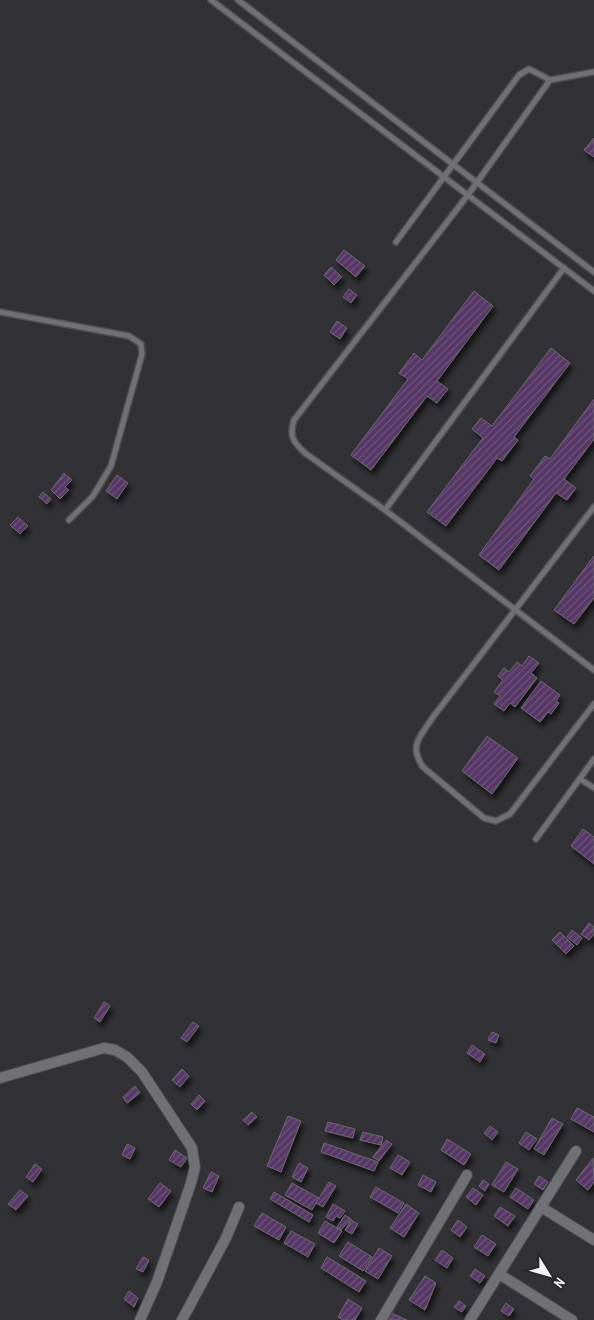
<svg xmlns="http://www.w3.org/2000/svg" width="594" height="1320" font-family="'Archivo Narrow',sans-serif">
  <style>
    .building { fill: url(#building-hatch); stroke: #6c6a6d; filter: url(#shadow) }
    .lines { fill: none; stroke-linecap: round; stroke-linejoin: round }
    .lane-casing { stroke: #4e4d50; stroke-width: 8 }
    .street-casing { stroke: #4e4d50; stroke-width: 12 }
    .lane { stroke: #717074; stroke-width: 5 }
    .street { stroke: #717074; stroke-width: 10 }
  </style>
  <defs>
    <pattern id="building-hatch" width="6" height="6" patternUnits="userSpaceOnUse" patternTransform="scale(1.25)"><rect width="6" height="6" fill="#573766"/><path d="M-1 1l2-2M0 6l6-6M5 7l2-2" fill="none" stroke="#70547c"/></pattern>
    <filter id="shadow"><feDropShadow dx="3" dy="5" stdDeviation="2.5" flood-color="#0009"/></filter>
  </defs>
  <rect width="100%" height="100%" fill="#323135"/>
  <!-- building -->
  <g class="building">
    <path d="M594,138V157L584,150Z"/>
    <path d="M344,250L365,266L356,277L336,260Z"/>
    <path d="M331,267L342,277L334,285L324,275Z"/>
    <path d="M349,289L357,295L351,303L343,297Z"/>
    <path d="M474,291L493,306L437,381L448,389L437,403L427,396L371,470L351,455L408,379L399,373L414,353L422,360Z"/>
    <path d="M337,321L347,328L340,339L330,332Z"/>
    <path d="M551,348L570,363L514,437L518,440L502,461L497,458L446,526L427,512L483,438L472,429L481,418L492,426Z"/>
    <path d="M594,399V439L564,479L576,488L567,500L556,493L499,570L479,555L534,479L530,476L545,456L550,459Z"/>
    <path d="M64,473L72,480L65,487L69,490L60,499L51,490Z"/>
    <path d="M117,475L128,483L117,499L106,491Z"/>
    <path d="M43,492L51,499L47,504L39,497Z"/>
    <path d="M18,517L28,526L20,534L10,525Z"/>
    <path d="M594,556V598L574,624L554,610Z"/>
    <path d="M529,656L539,663L531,673L537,678L515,707L510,703L504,711L494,704L500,696L494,692L503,680L498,676L504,668L509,672L517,662L522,666Z"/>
    <path d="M541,681L560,695L556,701L559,703L551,714L548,712L540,722L521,708Z"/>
    <path d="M487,736L518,758L492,794L462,771Z"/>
    <path d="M583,829L594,837V864L571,846Z"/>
    <path d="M589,923L594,927V934L589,940L581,934Z"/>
    <path d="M572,930L582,938L577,945L567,937Z"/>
    <path d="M560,932L574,946L566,954L552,940Z"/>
    <path d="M104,1002L110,1006L100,1022L94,1018Z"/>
    <path d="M193,1022L199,1026L187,1042L181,1038Z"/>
    <path d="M492,1032L499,1035L496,1043L488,1040Z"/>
    <path d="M472,1045L485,1054L480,1062L467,1053Z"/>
    <path d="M182,1069L189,1076L180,1087L172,1080Z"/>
    <path d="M135,1086L140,1093L127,1103L123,1097Z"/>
    <path d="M199,1095L205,1101L197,1110L191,1104Z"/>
    <path d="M577,1108L594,1117V1132L571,1119Z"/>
    <path d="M252,1112L257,1117L248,1125L243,1120Z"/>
    <path d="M288,1116L301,1121L281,1172L267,1166Z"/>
    <path d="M552,1118L563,1124L544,1155L534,1149Z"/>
    <path d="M328,1122L355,1129L353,1138L325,1131Z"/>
    <path d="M490,1126L498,1132L492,1140L484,1133Z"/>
    <path d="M363,1132L383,1137L381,1145L360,1140Z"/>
    <path d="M526,1132L537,1139L529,1150L519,1143Z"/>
    <path d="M447,1139L471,1154L464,1165L441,1150Z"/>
    <path d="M386,1140L392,1144L379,1161L373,1157Z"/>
    <path d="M324,1143L378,1162L374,1171L321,1152Z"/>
    <path d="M127,1144L135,1148L130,1159L122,1155Z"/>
    <path d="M175,1150L187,1158L181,1167L169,1160Z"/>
    <path d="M398,1155L410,1162L402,1175L390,1168Z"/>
    <path d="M593,1158L594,1182L588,1190L576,1180Z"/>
    <path d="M506,1162L518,1169L504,1192L492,1185Z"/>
    <path d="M299,1163L308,1168L301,1182L292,1177Z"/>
    <path d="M35,1164L42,1169L33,1182L26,1177Z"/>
    <path d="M211,1172L219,1176L212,1192L203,1188Z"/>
    <path d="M423,1175L436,1182L431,1192L418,1185Z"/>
    <path d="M539,1176L548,1182L543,1190L534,1184Z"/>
    <path d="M483,1180L489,1184L485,1191L479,1186Z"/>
    <path d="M329,1182L336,1186L323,1207L316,1203Z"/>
    <path d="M160,1183L171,1191L159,1207L148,1199Z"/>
    <path d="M292,1183L319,1198L312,1210L285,1195Z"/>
    <path d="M376,1187L404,1203L398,1213L370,1197Z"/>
    <path d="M473,1188L483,1195L476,1205L466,1197Z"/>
    <path d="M516,1188L534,1200L528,1209L510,1197Z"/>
    <path d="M20,1190L28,1196L16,1210L8,1204Z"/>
    <path d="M274,1192L313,1215L309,1222L270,1199Z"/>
    <path d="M333,1204L345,1211L340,1218L336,1216L333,1221L326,1217Z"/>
    <path d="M406,1204L419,1213L404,1237L390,1228Z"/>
    <path d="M500,1207L515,1216L508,1226L494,1216Z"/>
    <path d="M262,1213L286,1227L279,1240L254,1226Z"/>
    <path d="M345,1215L351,1219L341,1230L337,1227Z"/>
    <path d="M351,1220L358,1224L352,1234L345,1230Z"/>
    <path d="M458,1220L467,1227L460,1237L451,1230Z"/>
    <path d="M325,1221L342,1231L334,1243L318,1233Z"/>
    <path d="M291,1231L315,1244L308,1257L284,1243Z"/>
    <path d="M482,1235L496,1244L488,1256L474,1247Z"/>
    <path d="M348,1242L372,1257L363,1271L339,1256Z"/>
    <path d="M379,1248L392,1256L378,1279L365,1271Z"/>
    <path d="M442,1250L453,1258L447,1268L435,1260Z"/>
    <path d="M143,1257L149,1260L143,1272L136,1269Z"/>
    <path d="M327,1257L366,1281L359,1292L321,1268Z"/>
    <path d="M475,1269L485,1276L480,1283L470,1276Z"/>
    <path d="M425,1276L436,1283L425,1310L409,1300Z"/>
    <path d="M129,1291L138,1298L134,1307L124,1299Z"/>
    <path d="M348,1299L362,1308L355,1320H343L338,1317Z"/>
    <path d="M459,1301L466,1306L462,1312L454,1307Z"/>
    <path d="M506,1303L514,1309L509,1316L501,1311Z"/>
    <path d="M389,1312L407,1320H386Z"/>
  </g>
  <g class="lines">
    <!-- lane casing -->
    <g class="lane-casing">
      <g id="lane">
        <path d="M211,0L594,291"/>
        <path d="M238,0L594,272"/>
        <path d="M594,72L550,80L468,195L294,420C289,436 293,442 305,453L385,510L594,670"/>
        <path d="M396,242L519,75L529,69L550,80"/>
        <path d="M0,312L129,336L141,344L142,354L111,466L93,496L69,520"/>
        <path d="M594,507L433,717C421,736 408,745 423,767L484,818L496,821L510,814L594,704"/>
        <path d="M385,510L564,268"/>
        <path d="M580,779L594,788"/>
        <path d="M536,839L594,759"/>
      </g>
    </g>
    <!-- street casing -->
    <g class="street-casing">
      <g id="street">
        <path d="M0,1078L104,1048L115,1050L127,1057L142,1072L192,1148L195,1167L191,1183L157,1282L140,1320"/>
        <path d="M541,1207L594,1240"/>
        <path d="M499,1274L572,1320"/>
        <path d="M182,1320L226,1238L239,1207"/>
        <path d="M381,1320L467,1175"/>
        <path d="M470,1320L576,1151"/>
      </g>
    </g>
    <!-- lane -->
    <use href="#lane" class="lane"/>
    <!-- street -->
    <use href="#street" class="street"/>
  </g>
  <!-- north arrow -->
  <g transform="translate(549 1275) rotate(127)" stroke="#28272b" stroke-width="4" paint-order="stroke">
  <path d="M0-4L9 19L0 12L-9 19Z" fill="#f2f1f4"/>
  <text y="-8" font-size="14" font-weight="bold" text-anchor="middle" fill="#f2f1f4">N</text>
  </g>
</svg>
